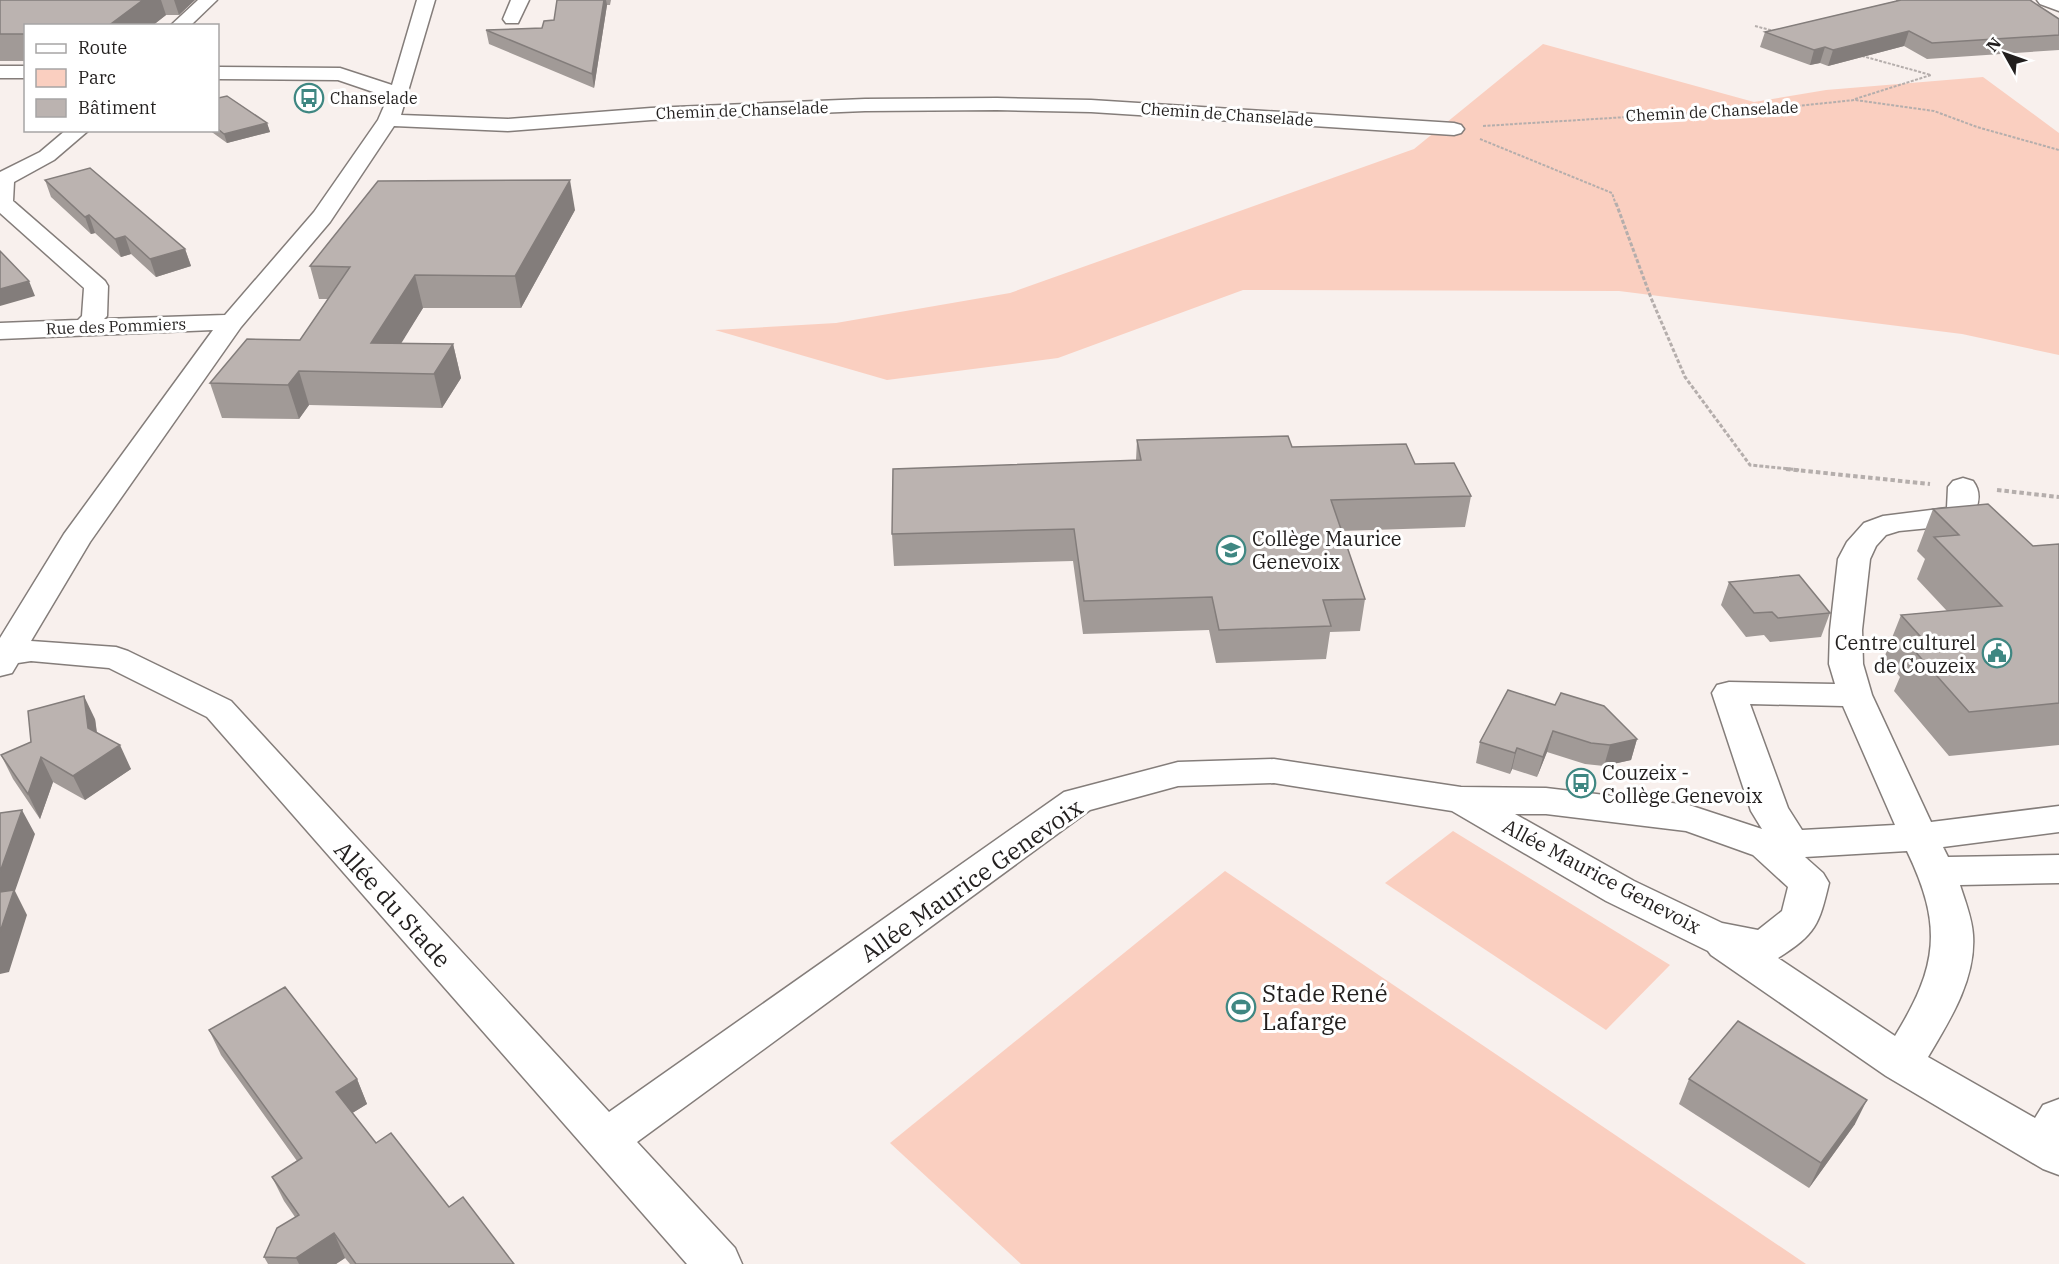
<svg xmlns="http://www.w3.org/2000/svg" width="2059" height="1264" font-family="'IBM Plex Serif',serif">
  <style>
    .green { fill: #facfc0 }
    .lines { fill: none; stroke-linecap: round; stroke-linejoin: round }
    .minor-casing { stroke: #847d7a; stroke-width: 3 }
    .path-far2 { stroke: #b5aeac; stroke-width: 2; stroke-dasharray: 3 1.5; stroke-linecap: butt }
    .path-far1 { stroke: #b5aeac; stroke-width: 3; stroke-dasharray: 4 2; stroke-linecap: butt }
    .path { stroke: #b5aeac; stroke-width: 4; stroke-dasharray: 4.5 3; stroke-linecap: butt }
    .minor { fill: #fff; fill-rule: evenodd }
    .wall { fill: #a19a97 }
    .shaded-wall { fill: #837d7b }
    .building { fill: #bbb3b0; stroke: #837d7b; stroke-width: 1.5 }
    .labels { text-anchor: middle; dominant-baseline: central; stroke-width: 6; stroke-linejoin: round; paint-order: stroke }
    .far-poi-label { font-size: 16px; fill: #221f1e; stroke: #fff; text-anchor: start }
    .far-street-label { font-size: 16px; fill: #221f1e; stroke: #fff }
    .poi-label { font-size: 20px; fill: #221f1e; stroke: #fff; text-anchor: start }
    .street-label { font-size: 20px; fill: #221f1e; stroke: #fff }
    .near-street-label { font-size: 24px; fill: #221f1e; stroke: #fff }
    .near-poi-label { font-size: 24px; fill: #221f1e; stroke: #fff; text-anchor: start }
  </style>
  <rect width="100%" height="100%" fill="#f8f0ed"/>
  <!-- green -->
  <g class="green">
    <path d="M1543,44L1754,102L1826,90L1983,77L2059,133V355L1962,334L1619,291L1243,290L1058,358L887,380L715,330L836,323L1010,293L1414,149Z"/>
    <path d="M1453,831L1670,965L1606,1030L1385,883Z"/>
    <path d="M1225,871L1806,1264H1021L890,1143Z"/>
  </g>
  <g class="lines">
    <!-- minor casing -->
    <g class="minor-casing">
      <g id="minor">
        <path d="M198,0H217L190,26H170Z"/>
        <path d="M417,0H435L401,115L508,119L651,108L865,99L997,98L1091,100L1454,123L1461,125L1464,129L1461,133L1454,135L1091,112L997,110L865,111L651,120L508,131L394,126L330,222L241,327L90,542L31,641L116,647L128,651L231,701L609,1112L1064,792L1178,762L1274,759L1461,787L1546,788L1689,805L1762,829L1751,811L1712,693L1717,685L1729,682L1835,684L1829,664L1830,630L1838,559L1847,542L1864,523L1883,516L1947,508L1948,487L1953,481L1963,478L1973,481C1983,494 1978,508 1970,520L1950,526L1899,531L1886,535L1876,546L1870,559L1862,630L1863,664L1872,695L1931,822L2059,806V832L1943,847L1948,857L2059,855V883L1960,885C1965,901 1972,918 1973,935C1976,979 1950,1020 1928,1057L2035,1118L2043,1105L2059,1099V1175L2043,1169L1886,1076L1711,955L1708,951L1606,901L1452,811L1274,783L1178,786L1090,810L637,1142L735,1248L742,1264H687L207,717L109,668L31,661L18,663L12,673L0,676V638L64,534L213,330L0,339V323L78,320L82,316L84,288L0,213V172L40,152L66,130H89L54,160L14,182L13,201L105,281L108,286L107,316L104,319L225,315L314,212L378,120L388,97L338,80L218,79V67L340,68L392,85ZM1750,704L1843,706L1895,825L1802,830L1788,808ZM1515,814H1546L1686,831L1753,855L1788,887L1782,911L1758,930L1722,923L1634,881ZM1907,851C1943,926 1938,966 1895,1036L1778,958C1816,934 1819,925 1829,883L1823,873L1805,857Z"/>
        <path d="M511,0H529L518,23H506L503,19Z"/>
        <path d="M2037,0H2059V11L2040,4Z"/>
        <rect x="0" y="66" width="26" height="12"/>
      </g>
    </g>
    <!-- path-far2 -->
    <g class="path-far2">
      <path d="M1755,26L1774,31"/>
      <path d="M1855,99L1931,75L1862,56"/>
      <path d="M1483,126L1787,107L1855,100L1934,111L1977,127L2059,150"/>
      <path d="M1480,139L1612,193L1616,205"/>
    </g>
    <!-- path-far1 -->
    <path class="path-far1" d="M1616,203L1651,298L1685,377L1750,465L1800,470"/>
    <!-- path -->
    <g class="path">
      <path d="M1786,469L1930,484"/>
      <path d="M1997,490L2059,497"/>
    </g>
    <!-- minor -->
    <use href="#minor" class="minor"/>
  </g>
  <!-- wall -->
  <g class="wall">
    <path d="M0,0H195L179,15H166L152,26H26V61H0Z"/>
    <path d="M557,0H611L610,5H607L594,88L489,44L486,30L542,28L554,20Z"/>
    <path d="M1896,0H2030L2059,19V50L1927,59L1904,46L1828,66L1820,63L1810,65L1760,47L1765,32L1896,1Z"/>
    <path d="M218,98L267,123L270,132L227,143L209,130H218Z"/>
    <path d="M45,180L185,249L191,266L156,277L131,254L121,257L95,233L91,234L51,197Z"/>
    <path d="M575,210L521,308H423L400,344H453L461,378L442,408L309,405L299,419L222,418L210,383L300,340L328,299H319L310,266Z"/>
    <path d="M1137,440L1292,447L1415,464L1471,496L1465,527L1341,531L1365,599L1360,631L1330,632L1326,659L1216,663L1209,630L1083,634L1073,561L894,566L892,534L1136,460Z"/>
    <path d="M1933,509L2033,546L2059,544V745L1949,756L1894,691L1900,677L1884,658L1901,615L1947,611L1917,579L1925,559L1917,551Z"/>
    <path d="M1729,582L1830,613L1821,637L1770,642L1764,635L1746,637L1721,605Z"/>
    <path d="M1508,690L1637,739L1631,760L1604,766L1585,764L1547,752L1537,777L1512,769L1510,774L1476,763L1480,742Z"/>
    <path d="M95,719L97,732L131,769L85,800L53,782L40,819L13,779L1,755Z"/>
    <path d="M209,1030L357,1079L367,1104L352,1113L376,1143L514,1264H350L345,1258L336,1264H268L264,1257L295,1217L284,1201L272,1177L297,1161L221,1055Z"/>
    <path d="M1689,1079L1855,1124L1809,1188L1679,1104Z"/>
  </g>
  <!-- shaded-wall -->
  <g class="shaded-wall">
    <path d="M143,0H161L166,15L152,26H108Z"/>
    <path d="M174,0H195L179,15Z"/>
    <path d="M604,0H606L607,5L594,88L592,74Z"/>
    <path d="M1909,31L1904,46L1828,66L1833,50Z"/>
    <path d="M1825,47L1820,63L1810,65L1814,50Z"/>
    <path d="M267,123L270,132L227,143L224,134Z"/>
    <path d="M570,180L575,210L521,308L515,276Z"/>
    <path d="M89,215L95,233L91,234L85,217Z"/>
    <path d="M125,236L131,254L121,257L115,239Z"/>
    <path d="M185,249L191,266L156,277L150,259Z"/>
    <path d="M415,275L423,308L383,373L371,343Z"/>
    <path d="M29,281L35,296L0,306V289Z"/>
    <path d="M453,344L461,378L442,408L434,374Z"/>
    <path d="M299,371L309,405L299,419L288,385Z"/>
    <path d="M84,696L95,719L99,752L88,728Z"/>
    <path d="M1553,731L1547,752L1537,777L1543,757Z"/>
    <path d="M1637,739L1631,760L1604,766L1610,745Z"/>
    <path d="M120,745L131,769L85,800L73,776Z"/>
    <path d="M1517,748L1512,769L1510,774L1515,753Z"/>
    <path d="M41,757L53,782L40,819L28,794Z"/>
    <path d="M22,810L35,834L15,891L27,915L9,972L0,974V872Z"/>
    <path d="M357,1079L367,1104L346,1117L336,1092Z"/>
    <path d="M1867,1100L1855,1124L1809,1188L1821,1163Z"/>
    <path d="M334,1233L345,1258L336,1264H299L296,1258Z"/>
  </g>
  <!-- building -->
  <g class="building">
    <path d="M0,0H143L108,26H26V34H0Z"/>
    <path d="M557,0H604L592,74L486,30L542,28L544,21L554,20Z"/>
    <path d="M1901,0H2030L2059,19V35L1932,43L1909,31L1833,50L1825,47L1814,50L1765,32Z"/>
    <path d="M227,96L267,123L224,134L218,129V98Z"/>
    <path d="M90,168L185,249L150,259L125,236L115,239L89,215L85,217L45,180Z"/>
    <path d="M570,180L515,276L415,275L371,343L453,344L434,374L299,371L288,385L210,383L247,339L300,340L350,267L310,266L378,181Z"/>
    <path d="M0,251L29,281L0,289Z"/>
    <path d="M1288,436L1292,447L1406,444L1415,464L1454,463L1471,496L1331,500L1365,599L1323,600L1331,626L1219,630L1212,597L1084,601L1074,529L892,534L893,469L1141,460L1137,440Z"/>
    <path d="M1988,504L2033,546L2059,544V703L1969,712L1912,648L1929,646L1901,615L2002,606L1934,537L1959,535L1933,509Z"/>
    <path d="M1799,575L1830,613L1778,618L1772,612L1754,613L1729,582Z"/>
    <path d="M1508,690L1555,705L1561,693L1604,706L1637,739L1610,745L1591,743L1553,731L1543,757L1517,748L1515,753L1480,742Z"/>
    <path d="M84,696L88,728L120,745L73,776L41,757L28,794L1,755L31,742L28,711Z"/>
    <path d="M22,810L0,872V813Z"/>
    <path d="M14,890L0,932V892Z"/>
    <path d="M285,987L357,1079L336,1092L376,1143L391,1133L449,1207L463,1197L514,1264H356L334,1233L296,1258L264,1257L277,1228L299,1215L272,1177L302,1158L209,1030Z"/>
    <path d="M1738,1021L1867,1100L1821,1163L1689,1079Z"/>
  </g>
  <!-- icons -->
  <defs>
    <g id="bus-ring" transform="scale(1.5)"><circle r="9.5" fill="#fff" stroke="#3f8782" stroke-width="1.5"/><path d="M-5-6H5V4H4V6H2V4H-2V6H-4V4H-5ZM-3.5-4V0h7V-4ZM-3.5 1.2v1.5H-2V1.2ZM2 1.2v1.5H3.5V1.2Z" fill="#3f8782"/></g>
    <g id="school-ring" transform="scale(1.5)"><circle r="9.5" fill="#fff" stroke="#3f8782" stroke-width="1.5"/><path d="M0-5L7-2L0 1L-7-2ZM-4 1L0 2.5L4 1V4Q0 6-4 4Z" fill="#3f8782"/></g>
    <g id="civic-ring" transform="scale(1.5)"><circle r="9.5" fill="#fff" stroke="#3f8782" stroke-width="1.5"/><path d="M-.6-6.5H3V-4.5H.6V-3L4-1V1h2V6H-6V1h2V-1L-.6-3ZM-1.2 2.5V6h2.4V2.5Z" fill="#3f8782"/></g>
    <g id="stadium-ring" transform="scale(1.5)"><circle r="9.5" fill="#fff" stroke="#3f8782" stroke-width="1.5"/><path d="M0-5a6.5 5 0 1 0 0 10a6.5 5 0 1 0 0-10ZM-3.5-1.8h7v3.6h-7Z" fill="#3f8782"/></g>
  </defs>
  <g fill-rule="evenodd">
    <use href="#bus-ring" x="309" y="98"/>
    <use href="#school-ring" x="1231" y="550"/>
    <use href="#civic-ring" x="1997" y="653"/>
    <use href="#bus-ring" x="1581" y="783"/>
    <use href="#stadium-ring" x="1241" y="1007"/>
  </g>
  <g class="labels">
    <!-- far-poi labels -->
    <g class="far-poi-label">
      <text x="330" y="98">Chanselade</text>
    </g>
    <!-- far-street labels -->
    <g class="far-street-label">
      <text transform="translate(742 110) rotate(-2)">Chemin de Chanselade</text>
      <text transform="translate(1712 111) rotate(-3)">Chemin de Chanselade</text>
      <text transform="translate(1227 114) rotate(4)">Chemin de Chanselade</text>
      <text transform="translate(116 326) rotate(-2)">Rue des Pommiers</text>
    </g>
    <!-- poi labels -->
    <g class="poi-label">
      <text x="1252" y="538">Collège Maurice<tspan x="1252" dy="23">Genevoix</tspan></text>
      <text x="1976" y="642" text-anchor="end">Centre culturel<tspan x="1976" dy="23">de Couzeix</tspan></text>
      <text x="1602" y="772">Couzeix -<tspan x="1602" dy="23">Collège Genevoix</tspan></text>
    </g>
    <!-- street labels -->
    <g class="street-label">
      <text transform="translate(1602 876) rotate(28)">Allée Maurice Genevoix</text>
    </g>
    <!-- near-street labels -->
    <g class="near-street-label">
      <text transform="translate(971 880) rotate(-35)">Allée Maurice Genevoix</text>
      <text transform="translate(393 904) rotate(48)">Allée du Stade</text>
    </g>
    <!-- near-poi labels -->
    <g class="near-poi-label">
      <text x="1262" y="993">Stade René<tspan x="1262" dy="28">Lafarge</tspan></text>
    </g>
  </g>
  <!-- legend -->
  <rect x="24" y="24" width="195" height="108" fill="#ffffff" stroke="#a7a5a5" stroke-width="1.5"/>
  <rect x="36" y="44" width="30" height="9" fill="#ffffff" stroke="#a7a5a5" stroke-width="1.5"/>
  <text x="78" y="54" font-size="18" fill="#221f1e">Route</text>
  <rect x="36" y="69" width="30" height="18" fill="#facfc0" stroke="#a7a5a5" stroke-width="1.5"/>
  <text x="78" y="84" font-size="18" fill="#221f1e">Parc</text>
  <rect x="36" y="99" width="30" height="18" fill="#bbb3b0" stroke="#a7a5a5" stroke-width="1.5"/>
  <text x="78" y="114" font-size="18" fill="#221f1e">Bâtiment</text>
  <!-- north arrow -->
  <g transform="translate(2005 54) rotate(310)" stroke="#ffffff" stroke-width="4.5" paint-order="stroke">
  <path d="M0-4.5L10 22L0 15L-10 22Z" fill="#221f1e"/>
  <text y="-9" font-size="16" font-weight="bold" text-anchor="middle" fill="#221f1e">N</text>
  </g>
</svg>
